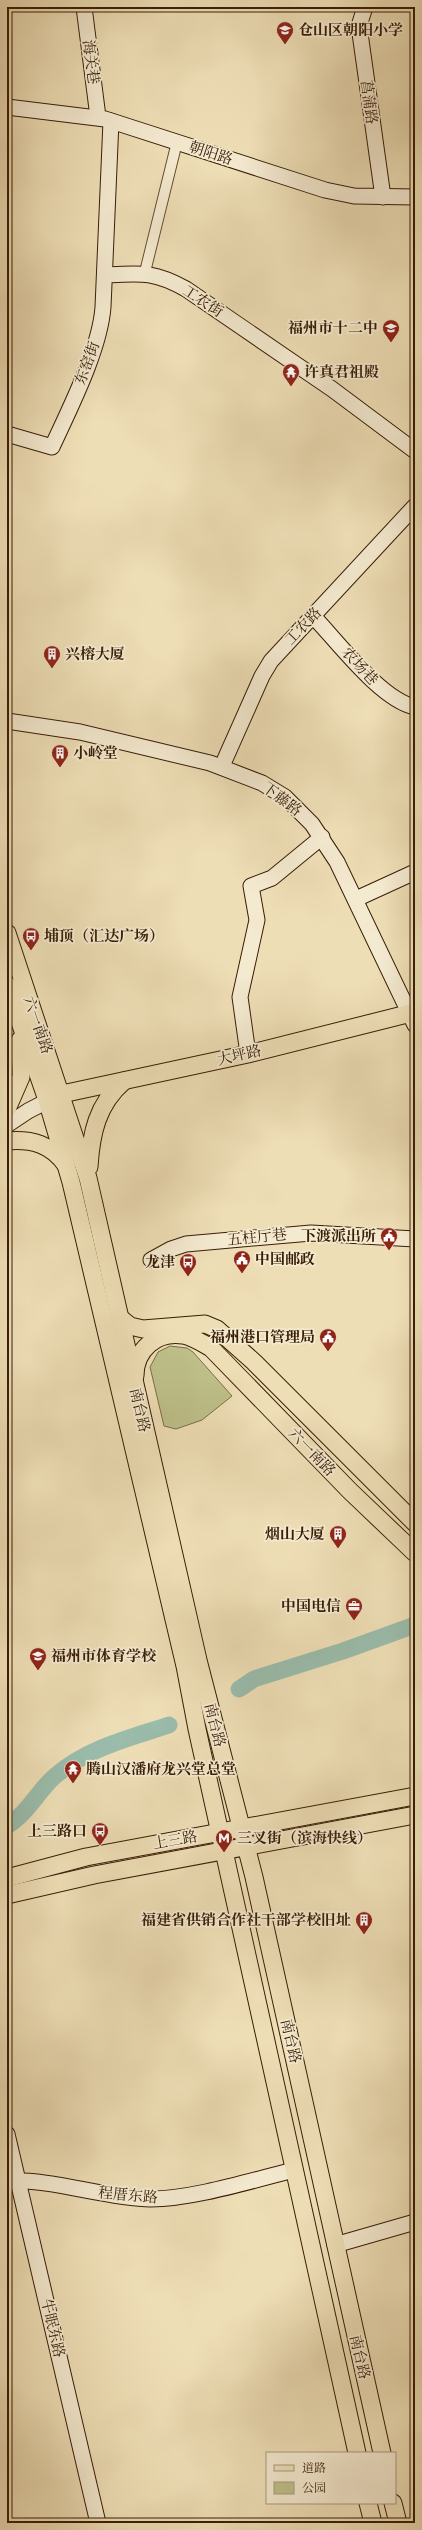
<svg xmlns="http://www.w3.org/2000/svg" width="422" height="2530" font-family="Cardo,'Noto Serif SC',serif">
  <style>
    .green { fill: #bec08a; stroke: #7b6e48 }
    .lines { fill: none; stroke-linecap: round; stroke-linejoin: round }
    .river { stroke: #9abcab; stroke-width: 17 }
    .street-casing { stroke: #664d32; stroke-width: 12 }
    .secondary-casing { stroke: #381d06; stroke-width: 17 }
    .primary-casing { stroke: #381d06; stroke-width: 19 }
    .street { stroke: #f4ead0; stroke-width: 10 }
    .secondary { stroke: #f4ead0; stroke-width: 15 }
    .primary { stroke: #eedeb6; stroke-width: 17 }
    .labels { text-anchor: middle; dominant-baseline: central; stroke-width: 3.5; stroke-linejoin: round; paint-order: stroke }
    .poi-label { font-size: 15px; font-weight: bold; fill: #381d06; stroke: #f4ead0; text-anchor: start }
    .street-label { font-size: 15px; fill: #381d06; stroke: #f4ead0 }
  </style>
  <rect width="100%" height="100%" fill="#eedeb6"/>
  <filter id="stains"><feTurbulence type="fractalNoise" baseFrequency=".005" numOctaves="4"/><feColorMatrix values="0 0 0 0 .2 0 0 0 0 .09 0 0 0 0 .02 0 0 0 .5 -.17"/></filter>
  <radialGradient id="worn" r=".72"><stop offset=".6" stop-color="#630" stop-opacity="0"/><stop offset="1" stop-color="#630" stop-opacity=".3"/></radialGradient>
  <!-- green -->
  <path class="green" d="M170,1346L187,1348L193,1352L232,1396L202,1420L176,1429L164,1426L150,1367L158,1352Z"/>
  <g class="lines">
    <!-- river -->
    <g class="river">
      <path d="M239,1689L254,1679L343,1651L415,1625"/>
      <path d="M7,1826C27,1814 38,1791 55,1776C88,1748 129,1738 169,1725"/>
    </g>
    <!-- street casing -->
    <g class="street-casing">
      <path id="street" d="M145,272L177,142"/>
    </g>
    <!-- secondary casing -->
    <g class="secondary-casing">
      <g id="secondary">
        <path d="M84,7L98,117"/>
        <path d="M365,7L359,26L383,197"/>
        <path d="M7,107L105,119L325,190L354,196L415,197"/>
        <path d="M105,275C141,273 154,271 186,289L332,389L415,451"/>
        <path d="M7,434L52,447C70,408 100,349 103,307L111,121"/>
        <path d="M313,616C338,642 381,700 415,707"/>
        <path d="M7,721L80,732L210,763L262,783L285,797L312,824L337,862L415,1025"/>
        <path d="M222,766L262,676L271,661L415,506"/>
        <path d="M356,899L415,872"/>
        <path d="M248,1054L240,997L257,920L251,886L272,878L322,837"/>
        <path d="M7,1125L28,1111L57,1096"/>
        <path d="M151,1260L171,1249L186,1244L311,1233L415,1239"/>
        <path d="M7,2134L98,2523"/>
        <path d="M7,2181C55,2179 103,2198 151,2199C193,2199 253,2180 294,2170"/>
        <path d="M335,2245L415,2222"/>
      </g>
    </g>
    <!-- primary casing -->
    <g class="primary-casing">
      <g id="primary">
        <path d="M7,933L88,1178L198,1660L254,1877L382,2453"/>
        <path d="M7,985L47,1100L71,1182L185,1666L197,1729L357,2453"/>
        <path d="M62,1094L248,1054L415,1012"/>
        <path d="M7,1109L21,1077L20,1040"/>
        <path d="M7,1141C32,1139 51,1144 66,1165"/>
        <path d="M89,1167C91,1134 97,1104 124,1081"/>
        <path d="M120,1318L130,1326L143,1329L205,1324L217,1329L254,1362L415,1523"/>
        <path d="M135,1376C135,1350 156,1331 183,1335C193,1337 202,1343 211,1348L350,1491L415,1553"/>
        <path d="M7,1878L86,1857L415,1796"/>
        <path d="M7,1895L94,1875L415,1815"/>
        <path d="M368,2503L373,2523"/>
        <path d="M393,2503L398,2523"/>
      </g>
    </g>
    <!-- street -->
    <use href="#street" class="street"/>
    <!-- secondary -->
    <use href="#secondary" class="secondary"/>
    <!-- primary -->
    <use href="#primary" class="primary"/>
  </g>
  <!-- icons -->
  <defs>
    <g id="school-pin" transform="scale(0.9)"><path d="M0 17L-7.5 6A9.5 9.5 0 1 1 7.5 6Z" fill="#8f2418" stroke="#f4ead0"/><path d="M0-5L7-2L0 1L-7-2ZM-4 1L0 2.5L4 1V4Q0 6-4 4Z" fill="#fff"/></g>
    <g id="temple-pin" transform="scale(0.9)"><path d="M0 17L-7.5 6A9.5 9.5 0 1 1 7.5 6Z" fill="#8f2418" stroke="#f4ead0"/><path d="M0-6L5-2H3V0L6.5 2.5H4V6H1.5V3h-3V6H-4V2.5H-6.5L-3 0V-2H-5Z" fill="#fff"/></g>
    <g id="building-pin" transform="scale(0.9)"><path d="M0 17L-7.5 6A9.5 9.5 0 1 1 7.5 6Z" fill="#8f2418" stroke="#f4ead0"/><path d="M-4-6H4V6H1V3H-1V6H-4ZM-2.5-4.3h1.7v1.8h-1.7ZM.8-4.3h1.7v1.8H.8ZM-2.5-1h1.7V.8h-1.7ZM.8-1h1.7V.8H.8Z" fill="#fff"/></g>
    <g id="bus-pin" transform="scale(0.9)"><path d="M0 17L-7.5 6A9.5 9.5 0 1 1 7.5 6Z" fill="#8f2418" stroke="#f4ead0"/><path d="M-5-6H5V4H4V6H2V4H-2V6H-4V4H-5ZM-3.5-4V0h7V-4ZM-3.5 1.2v1.5H-2V1.2ZM2 1.2v1.5H3.5V1.2Z" fill="#fff"/></g>
    <g id="civic-pin" transform="scale(0.9)"><path d="M0 17L-7.5 6A9.5 9.5 0 1 1 7.5 6Z" fill="#8f2418" stroke="#f4ead0"/><path d="M-.6-6.5H3V-4.5H.6V-3L4-1V1h2V6H-6V1h2V-1L-.6-3ZM-1.2 2.5V6h2.4V2.5Z" fill="#fff"/></g>
    <g id="office-pin" transform="scale(0.9)"><path d="M0 17L-7.5 6A9.5 9.5 0 1 1 7.5 6Z" fill="#8f2418" stroke="#f4ead0"/><path d="M-6-3h4V-5.5h4V-3h4V5H-6ZM-1-4.5V-3h2v-1.5ZM-6 0V1H6V0Z" fill="#fff"/></g>
    <g id="metro-pin" transform="scale(0.9)"><path d="M0 17L-7.5 6A9.5 9.5 0 1 1 7.5 6Z" fill="#8f2418" stroke="#f4ead0"/><path d="M-5.5 5V-5H-3L0 0L3-5H5.5V5H3V-.5L0 4L-3-.5V5Z" fill="#fff"/></g>
  </defs>
  <g fill-rule="evenodd">
    <use href="#school-pin" x="285" y="30"/>
    <use href="#school-pin" x="391" y="328"/>
    <use href="#temple-pin" x="291" y="372"/>
    <use href="#building-pin" x="52" y="654"/>
    <use href="#building-pin" x="60" y="753"/>
    <use href="#bus-pin" x="31" y="936"/>
    <use href="#civic-pin" x="389" y="1236"/>
    <use href="#civic-pin" x="242" y="1259"/>
    <use href="#bus-pin" x="188" y="1262"/>
    <use href="#civic-pin" x="328" y="1337"/>
    <use href="#building-pin" x="338" y="1534"/>
    <use href="#office-pin" x="354" y="1606"/>
    <use href="#school-pin" x="38" y="1656"/>
    <use href="#temple-pin" x="73" y="1769"/>
    <use href="#bus-pin" x="100" y="1831"/>
    <use href="#metro-pin" x="224" y="1838"/>
    <use href="#building-pin" x="364" y="1920"/>
  </g>
  <g class="labels">
    <!-- poi labels -->
    <g class="poi-label">
      <text x="298" y="30">仓山区朝阳小学</text>
      <text x="378" y="328" text-anchor="end">福州市十二中</text>
      <text x="304" y="372">许真君祖殿</text>
      <text x="65" y="654">兴榕大厦</text>
      <text x="73" y="753">小岭堂</text>
      <text x="44" y="936">埔顶（汇达广场）</text>
      <text x="376" y="1236" text-anchor="end">下渡派出所</text>
      <text x="255" y="1259">中国邮政</text>
      <text x="175" y="1262" text-anchor="end">龙津</text>
      <text x="315" y="1337" text-anchor="end">福州港口管理局</text>
      <text x="325" y="1534" text-anchor="end">烟山大厦</text>
      <text x="341" y="1606" text-anchor="end">中国电信</text>
      <text x="51" y="1656">福州市体育学校</text>
      <text x="86" y="1769">腾山汉潘府龙兴堂总堂</text>
      <text x="87" y="1831" text-anchor="end">上三路口</text>
      <text x="237" y="1838">三叉街（滨海快线）</text>
      <text x="351" y="1920" text-anchor="end">福建省供销合作社干部学校旧址</text>
    </g>
    <!-- street labels -->
    <g class="street-label">
      <text transform="translate(91 62) rotate(82)">海关巷</text>
      <text transform="translate(369 102) rotate(82)">菖蒲路</text>
      <text transform="translate(211 153) rotate(18)">朝阳路</text>
      <text transform="translate(203 301) rotate(33)">工农街</text>
      <text transform="translate(87 363) rotate(-70)">东窑街</text>
      <text transform="translate(303 626) rotate(-46)">工农路</text>
      <text transform="translate(360 666) rotate(47)">农场巷</text>
      <text transform="translate(282 799) rotate(37)">下藤路</text>
      <text transform="translate(38 1025) rotate(71)">六一南路</text>
      <text transform="translate(239 1055) rotate(-13)">大坪路</text>
      <text transform="translate(257 1237) rotate(-6)">五柱厅巷</text>
      <text transform="translate(140 1410) rotate(77)">南台路</text>
      <text transform="translate(312 1452) rotate(46)">六一南路</text>
      <text transform="translate(215 1725) rotate(76)">南台路</text>
      <text transform="translate(175 1840) rotate(-10)">上三路</text>
      <text transform="translate(291 2041) rotate(77)">南台路</text>
      <text transform="translate(128 2195) rotate(5)">程厝东路</text>
      <text transform="translate(53 2328) rotate(77)">牛眠东路</text>
      <text transform="translate(360 2357) rotate(77)">南台路</text>
    </g>
  </g>
  <!-- margin -->
  <rect width="422" height="2530" fill="none" stroke="#eedeb6" stroke-width="24"/>
  <rect x="8" y="8" width="406" height="2514" fill="none" stroke="#381d06" stroke-width="2"/>
  <rect x="12" y="12" width="398" height="2506" fill="none" stroke="#381d06"/>
  <!-- legend -->
  <rect x="266" y="2452" width="130" height="52" fill="#f4ead0" stroke="#a9987f"/>
  <rect x="274" y="2465" width="20" height="6" fill="#eedeb6" stroke="#a9987f"/>
  <text x="302" y="2472" font-size="12" fill="#381d06">道路</text>
  <rect x="274" y="2482" width="20" height="12" fill="#bec08a" stroke="#a9987f"/>
  <text x="302" y="2492" font-size="12" fill="#381d06">公园</text>
  <rect width="100%" height="100%" filter="url(#stains)"/>
  <rect width="100%" height="100%" fill="url(#worn)"/>
</svg>
